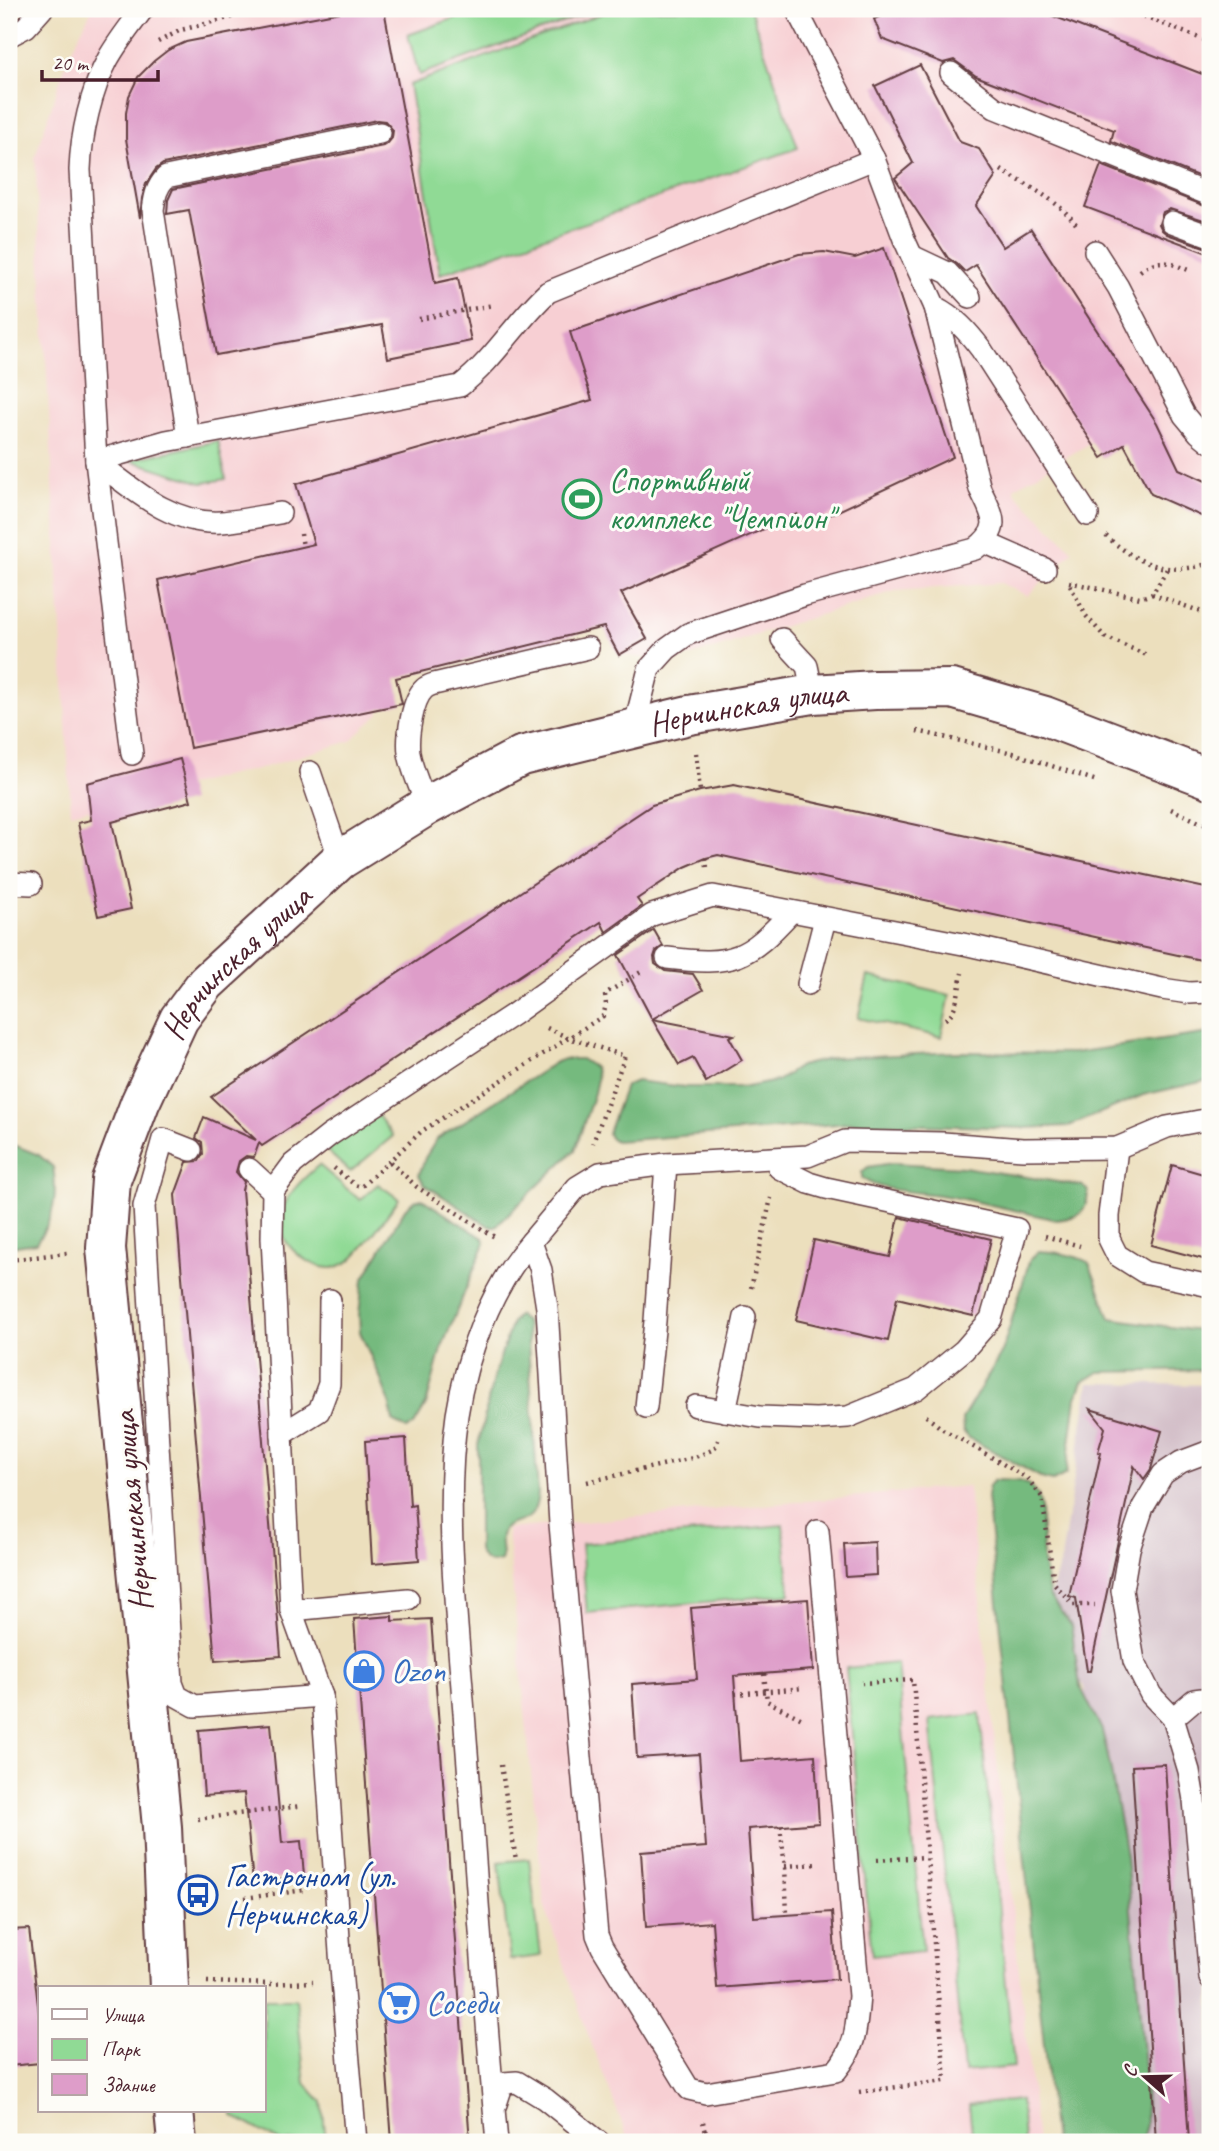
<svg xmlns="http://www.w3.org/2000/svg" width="1219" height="2151" font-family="Caveat,sans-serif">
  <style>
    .built { fill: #f7cfd3 }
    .industrial { fill: #d2bdc7 }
    .green { fill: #90da95; stroke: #6d7c60; stroke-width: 2 }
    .forest { fill: #74ba7e; stroke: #5f6c54; stroke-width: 2 }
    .building { fill: #de9dc9 }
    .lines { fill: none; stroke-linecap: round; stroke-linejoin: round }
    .service-casing { stroke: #623c41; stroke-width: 24 }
    .tertiary-casing { stroke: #623c41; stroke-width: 42 }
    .path { stroke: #623c41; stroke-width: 4.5; stroke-dasharray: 2 5; stroke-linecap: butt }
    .service { stroke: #fff; stroke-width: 21 }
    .tertiary { stroke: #fff; stroke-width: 38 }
    .labels { text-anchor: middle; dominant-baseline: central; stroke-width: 6; stroke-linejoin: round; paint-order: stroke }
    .leisure-label { font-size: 33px; fill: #27864d; stroke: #fdfcf7; text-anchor: start }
    .street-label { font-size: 33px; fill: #4a1f2b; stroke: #fdfcf7 }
    .shop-label { font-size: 33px; fill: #366cbe; stroke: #fdfcf7; text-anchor: start }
    .transit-label { font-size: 33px; fill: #164399; stroke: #fdfcf7; text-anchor: start }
  </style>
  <rect width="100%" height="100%" fill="#fdfcf7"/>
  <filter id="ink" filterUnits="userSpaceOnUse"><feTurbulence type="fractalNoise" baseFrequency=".0143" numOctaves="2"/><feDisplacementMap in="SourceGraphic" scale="14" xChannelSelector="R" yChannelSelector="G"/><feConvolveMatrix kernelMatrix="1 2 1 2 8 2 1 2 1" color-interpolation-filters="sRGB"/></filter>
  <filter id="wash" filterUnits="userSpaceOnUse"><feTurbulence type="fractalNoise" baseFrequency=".00686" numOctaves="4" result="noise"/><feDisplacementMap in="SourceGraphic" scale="28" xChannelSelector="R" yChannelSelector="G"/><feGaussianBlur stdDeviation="1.57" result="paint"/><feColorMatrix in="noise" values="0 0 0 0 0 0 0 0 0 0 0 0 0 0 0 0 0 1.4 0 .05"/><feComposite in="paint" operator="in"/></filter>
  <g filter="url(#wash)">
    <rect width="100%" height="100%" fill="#ecdfbd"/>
    <!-- built -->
    <g class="built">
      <path d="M92,9H1210V520L1151,494L1124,444L1102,458L1092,442L1014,488L1016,494L1073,551L1027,596L1001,583L895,591L675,661L619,655L602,625L597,629L590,601L366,655L380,712L350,741L265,767L71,813L35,157L67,59Z"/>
      <path d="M968,1486L1037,2142H629L583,2021L544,1904L507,1529Z"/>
    </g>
    <!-- industrial -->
    <path class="industrial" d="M1089,1383L1210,1385V2142H1140L1084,1687L1040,1629L1061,1560Z"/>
    <!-- green -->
    <g class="green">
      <path d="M480,9H600L419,75L408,35Z"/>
      <path d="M614,9H750L798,148L440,274L409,85Z"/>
      <path d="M218,441L226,479L202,483L129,460Z"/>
      <path d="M868,976L950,995L941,1037L858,1018Z"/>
      <path d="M376,1113L393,1136L350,1172L326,1150Z"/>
      <path d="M319,1165L360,1200L378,1184L399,1199C390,1211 358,1257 348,1262C344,1264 337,1267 333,1268C311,1270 279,1245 280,1222C282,1198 301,1180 319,1165Z"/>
      <path d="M783,1525L790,1594L587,1613L581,1544Z"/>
      <path d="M897,1663L923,1951L872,1956L846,1668Z"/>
      <path d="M980,1714L1014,2067L964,2072L930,1720Z"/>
      <path d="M529,1859L541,1956L510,1960L499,1862Z"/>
      <path d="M264,1999H296L305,2083L322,2102L326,2142H281L233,2116V2111H264Z"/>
      <path d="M1021,2100L1024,2142H973L969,2105Z"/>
    </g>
    <!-- forest -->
    <g class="forest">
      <path d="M1210,1033V1080L1143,1095L1069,1126L1024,1128L851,1123L616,1141L610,1138L608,1133L625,1086L636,1081L685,1087H747L777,1081L800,1066L833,1058L958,1052L1073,1053Z"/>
      <path d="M564,1059H581L595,1068L597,1079L594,1093L575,1150L496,1226H489L424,1184L419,1175L425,1158L437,1139L556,1062Z"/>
      <path d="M9,1143L39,1155L53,1167C58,1196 54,1219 36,1243L9,1247Z"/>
      <path d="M893,1163L964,1167L1083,1186L1088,1191C1087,1215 1079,1217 1057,1220C1020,1212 983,1202 946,1196C923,1192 879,1192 862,1178V1172L868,1167Z"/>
      <path d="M422,1199L483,1238L485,1243L441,1349L426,1405L414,1425L407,1429L393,1421L389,1401L379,1375L360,1332L359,1314L363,1280L405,1209L414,1201Z"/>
      <path d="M1039,1251C1055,1252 1075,1254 1089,1263L1110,1318L1191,1330L1210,1329V1370L1099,1372L1083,1382L1076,1398L1066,1474L1053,1481L1044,1479L969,1438L963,1431L962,1419L1002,1352L1030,1259Z"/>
      <path d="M518,1315L526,1322L527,1328L538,1494C537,1501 536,1510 531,1515C523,1525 503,1520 501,1536C500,1542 502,1551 502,1558L501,1561C490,1565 483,1562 478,1550V1445L493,1379L512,1322Z"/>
      <path d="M994,1480L1020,1481L1029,1485L1038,1495L1041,1508L1043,1562L1050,1597L1071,1625L1080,1686L1102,1730L1109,1761L1126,1856L1135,1953L1145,2080L1146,2125L1141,2142H1054L987,1497L989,1486Z"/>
    </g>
    <g id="blocks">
      <!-- building -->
      <g class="building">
        <path d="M356,9H384L435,283L458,278L471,341L388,358L382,325L216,355L189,210L167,214L168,200L173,189L383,146L388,143L392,138L393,130L385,121L377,120L163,164L156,169L146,184L142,198L140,218L126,139V113L129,96L138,77L154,61L168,50L186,42Z"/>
        <path d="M898,9H1035L1210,77V181L1111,141L1114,130L976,76L954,60L943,63L882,39L874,19Z"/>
        <path d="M920,65L960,142L979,149L996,176L976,206L1003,247L1031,229L1157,423L1179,469L1210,483V520L1151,494L1124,444L1102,458L976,265L965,272L957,264L948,258L895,178L913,163L875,86Z"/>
        <path d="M1101,165L1210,208V222L1170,209L1163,212L1159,224L1162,230L1167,234L1210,249V254L1085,207Z"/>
        <path d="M884,248L953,457L802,528L797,514L621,593L647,639L619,655L604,627L396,678L402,704L190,748L158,580L314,544L296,484L592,400L570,332L799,254L824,252L855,258Z"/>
        <path d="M180,759L191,801L112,822L131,909L98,916L78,823L91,820L87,783Z"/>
        <path d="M734,785L1210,889V962L718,855L706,858L685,867L637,899L642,906L606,932L601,922L262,1146L259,1143L254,1157L246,1156L239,1161L236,1172L244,1182L242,1190L281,1656L215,1661L175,1195L187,1162L199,1161L203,1154L202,1142L196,1138L204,1117L256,1140L211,1097L652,805L700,791Z"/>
        <path d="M654,930L663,946L656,951L654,957L655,964L665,971L693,974L703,990L652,1019L618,955Z"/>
        <path d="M652,1019L734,1035L729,1037L742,1060L706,1082L693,1058L679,1065Z"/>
        <path d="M1172,1165L1210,1176V1261L1151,1245Z"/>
        <path d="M899,1217L991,1239L973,1316L897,1298L888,1341L796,1320L814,1240L890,1257Z"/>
        <path d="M1090,1409L1162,1431L1151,1469L1144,1479L1134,1466L1090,1671H1087L1076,1598L1069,1596L1101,1453L1098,1452L1105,1428Z"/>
        <path d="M406,1438L410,1506L415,1505L419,1560L372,1564L365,1441Z"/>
        <path d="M875,1542L876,1575L846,1577L844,1544Z"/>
        <path d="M808,1599L813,1670L734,1676L740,1761L815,1755L819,1823L748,1829L754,1917L832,1912L837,1979L717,1988L712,1922L646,1927L641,1852L706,1847L699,1754L637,1758L632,1684L697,1679L691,1608Z"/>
        <path d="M392,1616V1621L431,1619L470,2142H392L354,1619Z"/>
        <path d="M271,1724L282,1843L301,1841L304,1876L253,1882L244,1793L204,1796L199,1730Z"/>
        <path d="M1165,1764L1189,2142H1156L1132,1766Z"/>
        <path d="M29,1929L40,2022V2063L9,2066V1930Z"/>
      </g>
    </g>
  </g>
  <g filter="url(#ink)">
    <use href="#blocks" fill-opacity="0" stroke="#623c41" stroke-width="2"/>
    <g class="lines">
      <!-- service casing -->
      <g class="service-casing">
        <g id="service">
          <path d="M143,9C131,25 118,41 108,59C91,90 81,135 80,170L96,461L166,441L460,386C494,360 516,321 548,292L874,159"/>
          <path d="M9,36L26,27L42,9"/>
          <path d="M951,73L995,108L1210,195"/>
          <path d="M1172,222L1210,236"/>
          <path d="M1095,251L1118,287L1184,415L1199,433L1210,442"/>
          <path d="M912,256L948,273L970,297"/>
          <path d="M935,307C955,317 968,332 981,349L1088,515"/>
          <path d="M188,437L153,210C155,196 156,188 166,177L380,133"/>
          <path d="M984,542L1045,569"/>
          <path d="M782,639L807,666L813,694"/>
          <path d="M634,728L649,669L667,649L688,634L805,595L975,549C1003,528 993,516 980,489L935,307L904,239L874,159L796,9"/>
          <path d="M132,754L96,461C133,489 171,525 221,522C240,521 261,516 280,513"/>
          <path d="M310,772L340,860"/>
          <path d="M427,806C421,789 412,771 409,753C407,737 412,700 424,689C427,686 431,685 434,684L588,648"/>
          <path d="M9,883L31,884"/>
          <path d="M667,958C733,966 747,960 791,912"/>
          <path d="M808,984L825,919"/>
          <path d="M1117,1148L1109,1216V1239L1117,1255L1144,1272L1210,1286"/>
          <path d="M191,1150L163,1139L144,1206L172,1683L177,1696L195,1706L322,1696"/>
          <path d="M249,1169L273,1191"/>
          <path d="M696,1406L760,1417L816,1419L848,1417L916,1389L964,1350L991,1319L1017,1229L826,1188L809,1183L779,1168L782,1159"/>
          <path d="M646,1407L655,1321L666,1164"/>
          <path d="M725,1411L745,1317"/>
          <path d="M282,1434L319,1411L329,1384L330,1300"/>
          <path d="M1210,1451L1181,1462L1163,1474L1143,1507L1129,1549L1122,1590L1134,1661L1151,1695L1173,1718L1189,1771L1194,1800L1210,1978"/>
          <path d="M818,1531L859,1996C856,2028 857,2046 836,2071L706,2093L689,2089L602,1947L597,1935L560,1524L547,1308L541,1270L531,1242L577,1187L600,1173L666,1164L808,1156L845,1141L943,1143L1023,1149L1117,1148L1167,1127L1210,1119"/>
          <path d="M291,1610L408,1599"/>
          <path d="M1173,1718L1194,1700L1210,1698"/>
          <path d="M496,2104L503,2083L517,2082L545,2099L599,2142"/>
          <path d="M356,2142L342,1981L322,1696L291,1610L272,1238L273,1191L293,1164L330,1135L514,1014L652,915L713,896L968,945L1162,989L1189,993L1210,992"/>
          <path d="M497,2142C484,2004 476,1865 465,1726C458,1626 443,1514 457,1415C466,1356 491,1287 531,1242"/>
        </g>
      </g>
      <!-- tertiary casing -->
      <g class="tertiary-casing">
        <g id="tertiary">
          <path id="s1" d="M169,1988L162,1827L106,1248L111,1180L140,1103L179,1019L206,983L340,860L427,806L521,756L689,715L813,694L875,690L952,689L1045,716L1210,779"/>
          <path d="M174,2111L177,2142"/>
        </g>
      </g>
      <!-- path -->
      <g class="path">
        <path d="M1124,9L1210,42"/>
        <path d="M158,42L181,30L264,9"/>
        <path d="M1001,170C1027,186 1060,200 1078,227"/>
        <path d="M1140,271C1160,256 1169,263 1191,271"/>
        <path d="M419,319L493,305"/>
        <path d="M301,534L303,547"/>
        <path d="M1106,536C1138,564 1168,577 1210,563"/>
        <path d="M1069,582L1140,598L1152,594L1167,569"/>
        <path d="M1070,585L1086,616L1105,637L1149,656"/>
        <path d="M1152,594L1210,615"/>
        <path d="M917,731L1013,753L1097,781"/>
        <path d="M696,753L700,791"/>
        <path d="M1171,809L1210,827"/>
        <path d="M706,858L707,868"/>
        <path d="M945,1019C958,1012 959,987 962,973"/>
        <path d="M547,1028L569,1038L625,1056L593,1143"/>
        <path d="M390,1162L417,1187L496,1238"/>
        <path d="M334,1168L355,1185L361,1187L422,1131L603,1016L606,1005L605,995L608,992L641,972"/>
        <path d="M1045,1236L1080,1246"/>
        <path d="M9,1260L67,1253"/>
        <path d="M751,1288L771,1198"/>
        <path d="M926,1416L941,1428L1027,1478L1042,1497L1054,1583L1073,1605H1095"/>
        <path d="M587,1482L693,1458L712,1450L717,1445L718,1440"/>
        <path d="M764,1674L767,1701L804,1720"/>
        <path d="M735,1694L804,1688"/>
        <path d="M501,1765L516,1860"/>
        <path d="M198,1819L301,1806"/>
        <path d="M780,1826L785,1866L787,1915"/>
        <path d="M877,1860L926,1857"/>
        <path d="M785,1866L819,1864"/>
        <path d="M245,1898L305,1890"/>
        <path d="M207,1982L270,1984L313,1982"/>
        <path d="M859,2092L945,2081L913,1680L862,1683"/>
        <path d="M703,2122L709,2142"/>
      </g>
      <!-- service -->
      <use href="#service" class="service"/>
      <!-- tertiary -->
      <use href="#tertiary" class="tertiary"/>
    </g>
  </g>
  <!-- icons -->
  <defs>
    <g id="stadium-ring" transform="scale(2.0125)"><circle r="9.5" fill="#fdfcf7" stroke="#2e9e5b" stroke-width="1.5"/><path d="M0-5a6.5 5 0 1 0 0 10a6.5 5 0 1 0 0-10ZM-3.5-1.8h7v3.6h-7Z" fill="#2e9e5b"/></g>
    <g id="shop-ring" transform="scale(2.0125)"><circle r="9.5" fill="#fdfcf7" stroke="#3f7fe0" stroke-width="1.5"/><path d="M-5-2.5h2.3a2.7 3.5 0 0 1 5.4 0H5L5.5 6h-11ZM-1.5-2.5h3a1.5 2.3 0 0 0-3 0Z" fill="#3f7fe0"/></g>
    <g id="bus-ring" transform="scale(2.0125)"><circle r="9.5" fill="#fdfcf7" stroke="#1a4fb4" stroke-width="1.5"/><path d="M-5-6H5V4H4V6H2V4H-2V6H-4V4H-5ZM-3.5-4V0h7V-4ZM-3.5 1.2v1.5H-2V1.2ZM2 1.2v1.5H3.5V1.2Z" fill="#1a4fb4"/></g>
    <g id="supermarket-ring" transform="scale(2.0125)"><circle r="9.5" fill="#fdfcf7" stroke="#3f7fe0" stroke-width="1.5"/><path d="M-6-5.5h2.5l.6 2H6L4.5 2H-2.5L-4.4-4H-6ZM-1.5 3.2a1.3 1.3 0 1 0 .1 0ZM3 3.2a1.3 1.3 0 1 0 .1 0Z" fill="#3f7fe0"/></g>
  </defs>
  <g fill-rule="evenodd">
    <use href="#stadium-ring" x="582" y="499"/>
    <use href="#shop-ring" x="364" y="1671"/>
    <use href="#bus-ring" x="198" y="1895"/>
    <use href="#supermarket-ring" x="399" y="2003"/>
  </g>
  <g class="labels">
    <!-- leisure labels -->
    <g class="leisure-label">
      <text x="609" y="480">Спортивный<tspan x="609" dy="38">комплекс "Чемпион"</tspan></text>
    </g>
    <!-- street labels -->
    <g class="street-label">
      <text stroke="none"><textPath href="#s1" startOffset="1654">Нерчинская улица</textPath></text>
      <text stroke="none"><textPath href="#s1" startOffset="1066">Нерчинская улица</textPath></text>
      <text transform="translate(132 1511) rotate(-95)">Нерчинская улица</text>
    </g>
    <!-- shop labels -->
    <g class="shop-label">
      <text x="391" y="1671">Ozon</text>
      <text x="426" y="2003">Соседи</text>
    </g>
    <!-- transit labels -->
    <g class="transit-label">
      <text x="225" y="1876">Гастроном (ул.<tspan x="225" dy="38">Нерчинская)</tspan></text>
    </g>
  </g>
  <!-- margin -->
  <rect width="1219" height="2151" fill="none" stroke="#fdfcf7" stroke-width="35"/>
  <!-- legend -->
  <rect x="38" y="1986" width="228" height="126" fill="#fdfcf7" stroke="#b5a4a5" stroke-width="2"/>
  <rect x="52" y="2009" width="35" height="10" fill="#ffffff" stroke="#b5a4a5" stroke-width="2"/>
  <text x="102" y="2022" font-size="21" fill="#4a1f2b">Улица</text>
  <rect x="52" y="2039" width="35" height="21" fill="#90da95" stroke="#b5a4a5" stroke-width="2"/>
  <text x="102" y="2056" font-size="21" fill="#4a1f2b">Парк</text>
  <rect x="52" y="2074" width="35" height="21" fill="#de9dc9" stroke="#b5a4a5" stroke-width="2"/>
  <text x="102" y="2092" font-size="21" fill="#4a1f2b">Здание</text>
  <!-- north arrow -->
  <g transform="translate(1145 2077) rotate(290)" stroke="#fdfcf7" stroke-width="5" paint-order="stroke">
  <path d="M0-5L12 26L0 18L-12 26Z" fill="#4a1f2b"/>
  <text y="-10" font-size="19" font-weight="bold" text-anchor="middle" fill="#4a1f2b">С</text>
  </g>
  <!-- scale -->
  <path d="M42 70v10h116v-10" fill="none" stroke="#4a1f2b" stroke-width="3.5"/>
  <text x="52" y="70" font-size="21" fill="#4a1f2b" stroke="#fdfcf7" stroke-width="5" paint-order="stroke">20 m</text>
</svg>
